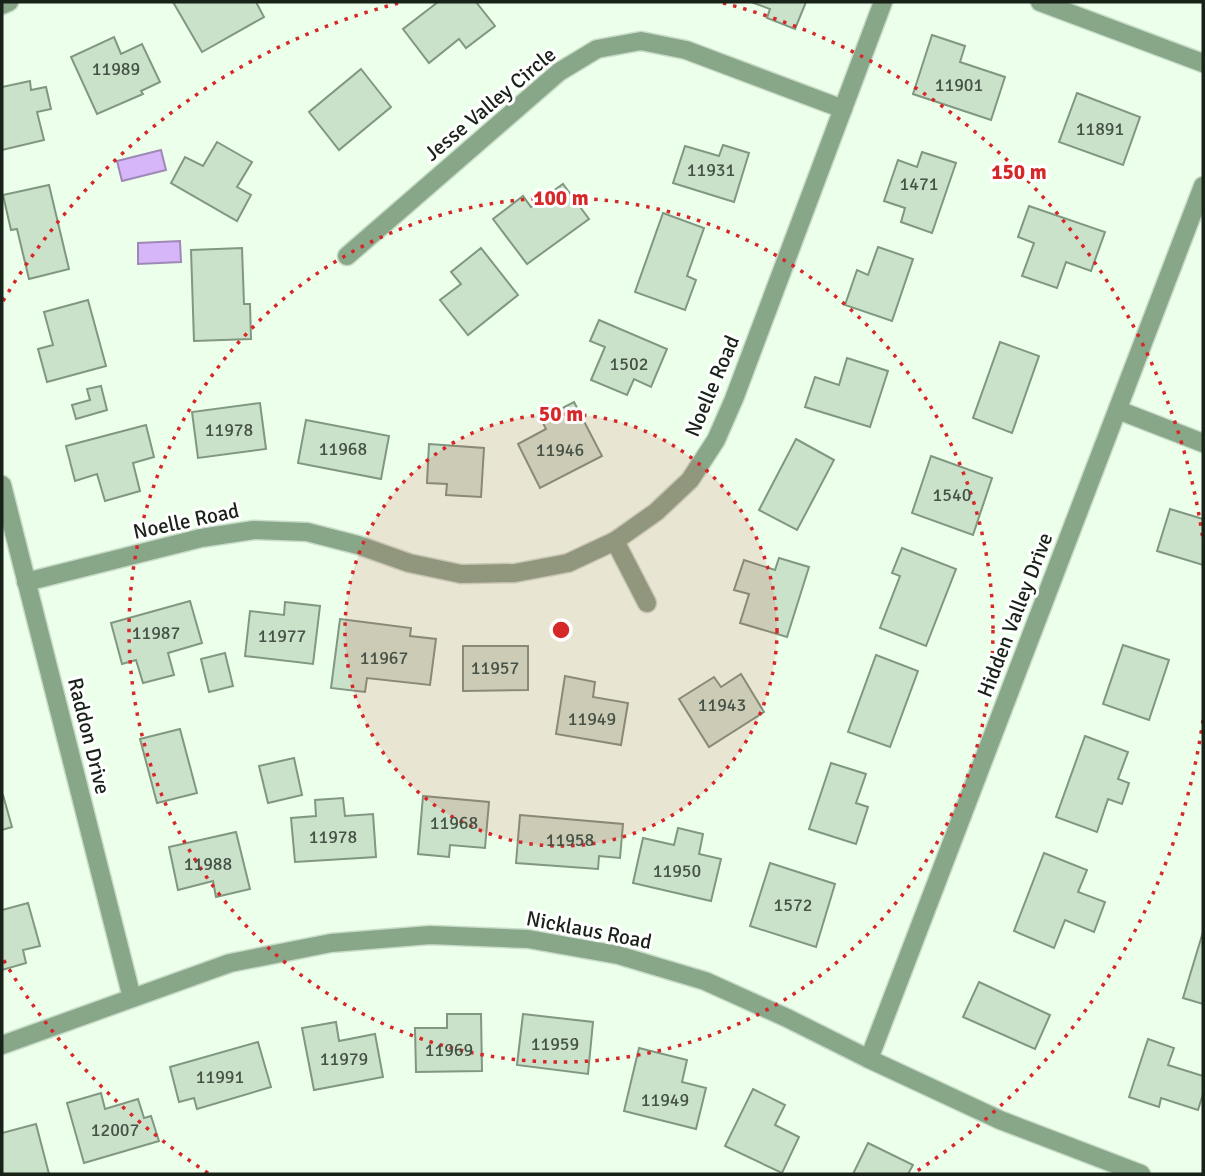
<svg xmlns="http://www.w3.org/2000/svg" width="1205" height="1176" font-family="Signika,sans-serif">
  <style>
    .water { fill: #d7b5f9; stroke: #9e89b6; stroke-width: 2 }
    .building { fill: #cae2ca; stroke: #809780; stroke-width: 2 }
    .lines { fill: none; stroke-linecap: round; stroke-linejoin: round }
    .minor-casing { stroke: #c9dcc9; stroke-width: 21 }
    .minor { stroke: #88a788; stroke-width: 18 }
    .ring { fill: none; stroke: #d62828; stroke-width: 3.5; stroke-dasharray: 3.5 7 }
    .labels { text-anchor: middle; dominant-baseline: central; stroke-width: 6; stroke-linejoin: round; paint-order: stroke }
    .number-label { font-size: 18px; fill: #455245 }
    .street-label { font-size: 21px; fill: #192219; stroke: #fff }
    .centre { fill: #d62828; stroke: #fff; stroke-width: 3.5 }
    .ring-label { font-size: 21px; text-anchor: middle; font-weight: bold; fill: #d62828; stroke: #fff; stroke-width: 6; stroke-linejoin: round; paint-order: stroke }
  </style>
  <rect width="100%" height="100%" fill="#ebffeb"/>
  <!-- water -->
  <g class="water">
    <path d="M161,150L166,170L122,181L117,161Z"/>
    <path d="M180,241L181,262L138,264V243Z"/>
  </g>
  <!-- building -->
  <g class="building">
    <path d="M173,2H256L264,17L202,52Z"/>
    <path d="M438,2H476L495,26L466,48L459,39L429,63L403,29Z"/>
    <path d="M751,2H806L795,29L767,18L770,9Z"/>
    <path d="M932,35L965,46L960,62L1005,77L991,120L913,94Z"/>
    <path d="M114,37L121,54L142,44L160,82L141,91L143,94L97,114L71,57Z"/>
    <path d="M361,69L391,107L339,150L309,112Z"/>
    <path d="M30,81L31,90L46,87L51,109L37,112L44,140L2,150V87Z"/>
    <path d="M1077,93L1140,117L1123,165L1059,142Z"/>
    <path d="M217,142L252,162L237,187L251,195L237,221L171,183L185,157L203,166Z"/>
    <path d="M723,145L749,153L734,202L673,183L685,146L719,156Z"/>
    <path d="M922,152L956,163L932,233L901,222L905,208L884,201L898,160L917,167Z"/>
    <path d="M563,184L589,219L527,264L493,219L523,196L531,207Z"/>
    <path d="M49,185L69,269L29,279L17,229L11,230L3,195Z"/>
    <path d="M1029,206L1105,232L1091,271L1066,262L1057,288L1022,276L1034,243L1018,237Z"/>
    <path d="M663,213L704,228L687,276L696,280L685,310L635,292Z"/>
    <path d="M878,247L913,259L892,321L845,305L857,270L868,275Z"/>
    <path d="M242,248L244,304H250L251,339L194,341L191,250Z"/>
    <path d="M481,248L518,295L468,335L440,300L461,284L451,272Z"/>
    <path d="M88,300L106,366L47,382L38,349L53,345L44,312Z"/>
    <path d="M599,320L667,349L651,387L634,379L627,395L591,380L605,347L590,341Z"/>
    <path d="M1000,342L1039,356L1012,433L973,418Z"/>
    <path d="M847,358L888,371L870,427L805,407L815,377L839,385Z"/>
    <path d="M101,386L107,410L76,419L72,405L90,400L87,389Z"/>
    <path d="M574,402L602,456L540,488L518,444L546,429L541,419Z"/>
    <path d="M260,403L266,449L198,458L192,412Z"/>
    <path d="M306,420L389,436L381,479L298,463Z"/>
    <path d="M146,425L154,457L133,463L140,491L105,501L97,474L75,481L66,446Z"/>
    <path d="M796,439L834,460L797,530L759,510Z"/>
    <path d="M429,444L484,448L481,497L446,495L447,484L427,483Z"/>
    <path d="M931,456L992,478L973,535L912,513Z"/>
    <path d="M1170,509L1203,519V565L1157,551Z"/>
    <path d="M902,548L956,569L926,646L880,628L900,576L892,573Z"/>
    <path d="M779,558L809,567L787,637L740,623L749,594L734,590L744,560L775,570Z"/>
    <path d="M190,601L202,643L168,653L174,675L143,683L136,660L122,664L111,623Z"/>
    <path d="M285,602L320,606L313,664L245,656L250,611L284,615Z"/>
    <path d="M340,619L411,628L410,636L436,639L430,685L367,678L365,692L331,688Z"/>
    <path d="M1123,645L1169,660L1149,720L1103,704Z"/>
    <path d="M463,646H528V690L463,691Z"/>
    <path d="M225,653L233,686L209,692L201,659Z"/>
    <path d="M876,655L918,671L890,747L848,732Z"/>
    <path d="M741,674L764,712L709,747L679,699L714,677L721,687Z"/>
    <path d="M565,676L595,682L593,697L628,703L621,745L556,734Z"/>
    <path d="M180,729L197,793L157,803L140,739Z"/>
    <path d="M1085,736L1128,752L1118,779L1129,783L1122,804L1108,799L1097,832L1056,817Z"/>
    <path d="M294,758L302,795L268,803L259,766Z"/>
    <path d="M831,763L866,774L856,803L868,807L856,844L809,829Z"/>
    <path d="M2,795H3L12,827L2,830Z"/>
    <path d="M423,796L489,802L485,848L450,845L449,857L418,854Z"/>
    <path d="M343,798L345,816L373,814L376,857L295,862L291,818L316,816L315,800Z"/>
    <path d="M520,815L623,824L620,858L599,856L598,869L516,863Z"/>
    <path d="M678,828L703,834L699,854L721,859L711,901L633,883L643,838L674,845Z"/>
    <path d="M236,832L250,889L216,897L213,881L178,890L169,847Z"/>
    <path d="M1044,853L1087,870L1078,892L1105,902L1094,932L1065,920L1054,948L1014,931Z"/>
    <path d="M770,863L835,884L816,947L750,926Z"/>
    <path d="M28,903L40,946L23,950L26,963L2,970V910Z"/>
    <path d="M1203,932V1004L1183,998Z"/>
    <path d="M979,982L1050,1015L1035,1049L963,1017Z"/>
    <path d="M447,1014H481L482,1071L416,1072L415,1028H447Z"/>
    <path d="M523,1014L593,1022L588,1074L517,1065Z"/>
    <path d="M336,1022L339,1041L375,1034L383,1077L314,1090L302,1028Z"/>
    <path d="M1148,1039L1174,1048L1168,1065L1203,1076V1094L1198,1110L1161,1098L1159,1107L1129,1097Z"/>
    <path d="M258,1042L271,1087L197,1109L194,1098L179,1102L170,1067Z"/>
    <path d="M639,1048L687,1060L682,1082L706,1088L696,1129L624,1111Z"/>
    <path d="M753,1089L785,1105L775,1125L799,1137L782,1173L725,1146Z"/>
    <path d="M101,1093L105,1109L138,1099L144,1118L151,1116L159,1141L84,1163L67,1103Z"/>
    <path d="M36,1124L49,1174H2V1133Z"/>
    <path d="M868,1143L913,1165L908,1174H853Z"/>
  </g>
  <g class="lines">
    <!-- minor casing -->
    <g class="minor-casing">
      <g id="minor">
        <path d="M1040,2L1203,63"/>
        <path d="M2,5L9,2"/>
        <path d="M347,256L559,72L597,49L641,41L686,50L843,109"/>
        <path d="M1118,410L1203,443"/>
        <path d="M2,485L132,998"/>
        <path d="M615,541L647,603"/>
        <path d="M26,582L201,538L254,530L307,532L358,545L409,563L461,574L515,573L568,563L615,541L656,512L690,480L716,440L734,399L883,2"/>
        <path d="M2,1045L230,963L331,943L430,935L528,939L618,955L705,981L787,1018L869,1059L1000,1120L1141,1174"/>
        <path d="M869,1059L1203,186"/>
      </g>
    </g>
    <!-- minor -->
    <use href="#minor" class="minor"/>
  </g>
  <!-- distance rings -->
  <circle cx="561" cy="630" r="216" fill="#d62828" fill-opacity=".12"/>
  <g class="ring">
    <circle cx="561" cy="630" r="216"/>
    <circle cx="561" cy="630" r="432"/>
    <path d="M1203 720A648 648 0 0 1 914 1173M208 1173A648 648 0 0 1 3 959M3 301A648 648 0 0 1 399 3M723 3A648 648 0 0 1 1203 540"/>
  </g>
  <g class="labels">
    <!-- number labels -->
    <g class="number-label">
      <text x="116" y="69">11989</text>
      <text x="959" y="85">11901</text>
      <text x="1100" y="129">11891</text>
      <text x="711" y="170">11931</text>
      <text x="919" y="184">1471</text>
      <text x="629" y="364">1502</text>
      <text x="229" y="430">11978</text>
      <text x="343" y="449">11968</text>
      <text x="560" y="450">11946</text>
      <text x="952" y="495">1540</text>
      <text x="156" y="633">11987</text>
      <text x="282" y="636">11977</text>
      <text x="384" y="658">11967</text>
      <text x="495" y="668">11957</text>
      <text x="722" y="705">11943</text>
      <text x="592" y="719">11949</text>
      <text x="454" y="823">11968</text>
      <text x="333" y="837">11978</text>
      <text x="570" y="840">11958</text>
      <text x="208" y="864">11988</text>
      <text x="677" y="871">11950</text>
      <text x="793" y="905">1572</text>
      <text x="555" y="1044">11959</text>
      <text x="449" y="1050">11969</text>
      <text x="344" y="1059">11979</text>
      <text x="220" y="1077">11991</text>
      <text x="665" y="1100">11949</text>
      <text x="115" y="1130">12007</text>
    </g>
    <!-- street labels -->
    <g class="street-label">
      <text transform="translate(490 104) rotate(-40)">Jesse Valley Circle</text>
      <text transform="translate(712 386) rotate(-67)">Noelle Road</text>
      <text transform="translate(186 521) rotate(-12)">Noelle Road</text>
      <text transform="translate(1015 615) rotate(-69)">Hidden Valley Drive</text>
      <text transform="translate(89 736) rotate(76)">Raddon Drive</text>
      <text transform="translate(589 930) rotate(11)">Nicklaus Road</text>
    </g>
  </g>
  <circle cx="561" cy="630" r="10" class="centre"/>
  <g class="ring-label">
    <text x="1019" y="179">150 m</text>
    <text x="561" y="205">100 m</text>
    <text x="561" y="421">50 m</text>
  </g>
  <!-- border -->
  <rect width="1205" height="1176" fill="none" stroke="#192219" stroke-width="7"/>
</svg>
